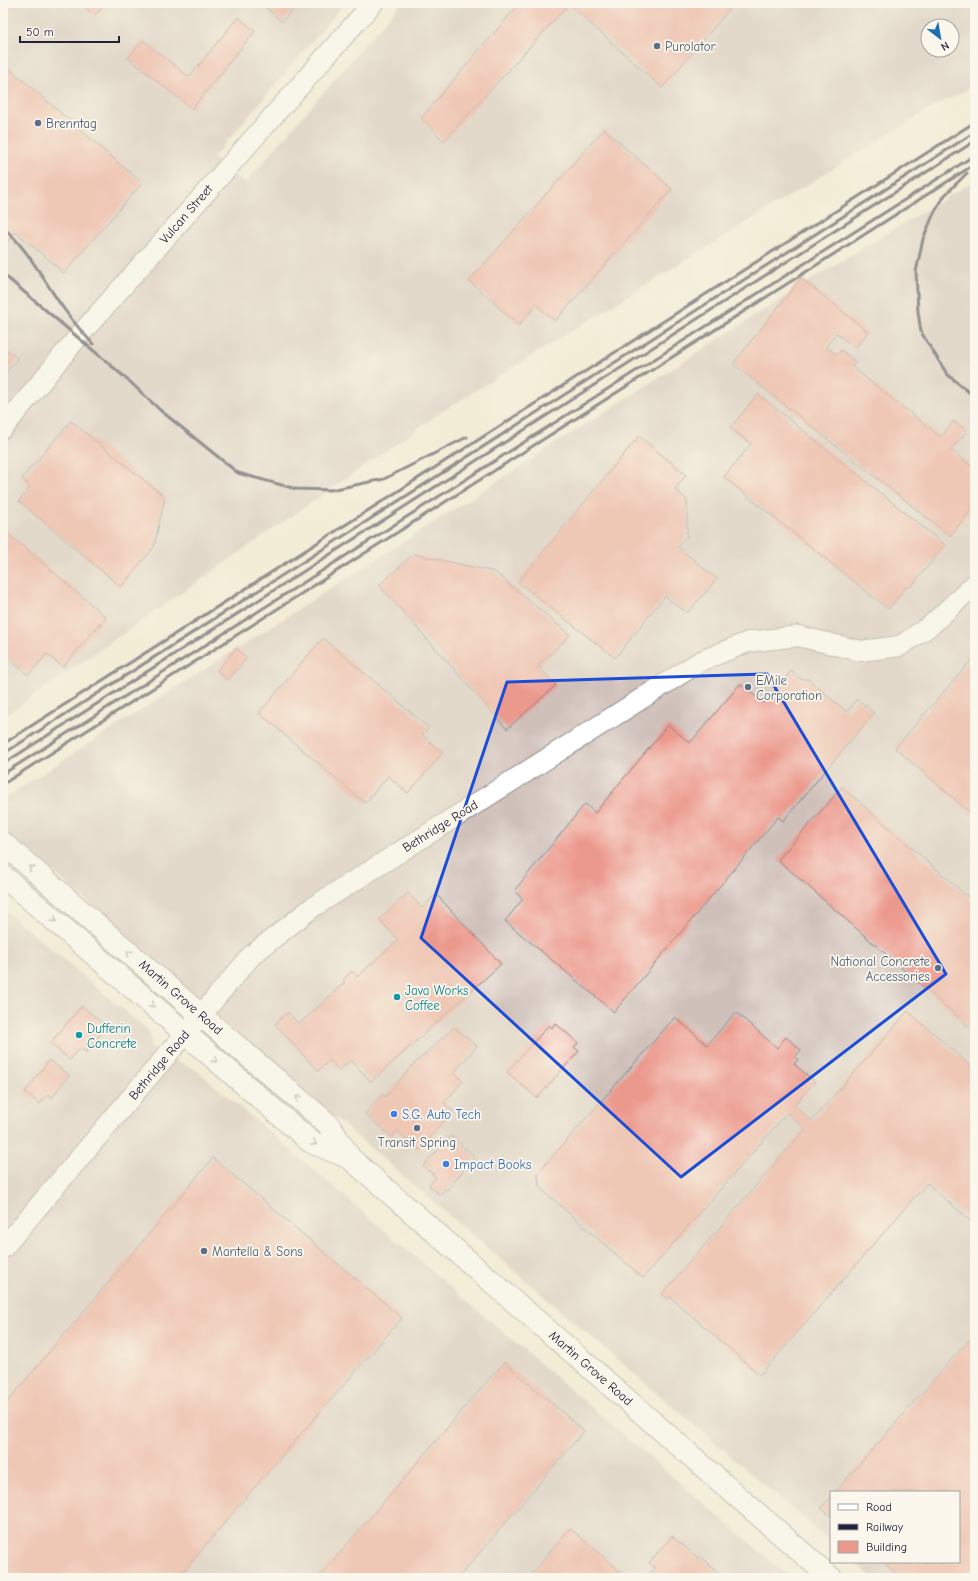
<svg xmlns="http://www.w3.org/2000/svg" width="978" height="1581" font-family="'Comic Neue',sans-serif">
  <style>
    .industrial { fill: #cfc0ba; fill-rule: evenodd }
    .building { fill: #ec998d }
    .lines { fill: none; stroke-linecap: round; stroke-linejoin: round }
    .minor-casing { stroke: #8a8889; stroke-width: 22 }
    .major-casing { stroke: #8a8889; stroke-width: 24 }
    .minor { stroke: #fff; stroke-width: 20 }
    .major { stroke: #fff; stroke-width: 22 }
    .rail { stroke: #22223b; stroke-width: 3 }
    .oneway { stroke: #9c9ca7 }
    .marked { fill: none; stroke: #1d4ed8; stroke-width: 3; stroke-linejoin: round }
    .service-dot { fill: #5c6f8a; stroke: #fbf7ec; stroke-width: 1.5 }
    .culture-dot { fill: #0f9aa8; stroke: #fbf7ec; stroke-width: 1.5 }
    .shop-dot { fill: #3f7fe0; stroke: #fbf7ec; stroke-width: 1.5 }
    .labels { text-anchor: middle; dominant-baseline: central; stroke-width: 3.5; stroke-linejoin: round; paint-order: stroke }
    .service-label { font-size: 13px; fill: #4e5e75; stroke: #fbf7ec; text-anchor: start }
    .street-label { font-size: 13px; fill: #22223b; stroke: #fbf7ec }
    .culture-label { font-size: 13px; fill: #0d838f; stroke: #fbf7ec; text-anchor: start }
    .shop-label { font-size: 13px; fill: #366cbe; stroke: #fbf7ec; text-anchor: start }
  </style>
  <rect width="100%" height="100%" fill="#fbf7ec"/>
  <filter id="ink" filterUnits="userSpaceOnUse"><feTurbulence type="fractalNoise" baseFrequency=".025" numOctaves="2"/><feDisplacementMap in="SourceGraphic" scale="8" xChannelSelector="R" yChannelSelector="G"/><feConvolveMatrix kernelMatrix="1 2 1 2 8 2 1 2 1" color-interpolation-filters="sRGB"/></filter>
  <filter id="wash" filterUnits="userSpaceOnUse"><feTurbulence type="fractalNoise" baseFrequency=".012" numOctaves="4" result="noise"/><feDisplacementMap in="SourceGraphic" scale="16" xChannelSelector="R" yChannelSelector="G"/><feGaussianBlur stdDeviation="0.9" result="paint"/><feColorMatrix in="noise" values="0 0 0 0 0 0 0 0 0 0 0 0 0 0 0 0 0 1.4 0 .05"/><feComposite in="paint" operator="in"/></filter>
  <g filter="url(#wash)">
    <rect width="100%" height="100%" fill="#f3edd7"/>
    <!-- industrial -->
    <g class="industrial">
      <path d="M3,3H345L213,158L245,183L401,3H975V86L936,105L446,409L3,717ZM928,26H952V50H928Z"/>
      <path d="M975,180V1578H873L854,1562H959V1492H831V1542L250,1045L3,828V799L801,286Z"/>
      <path d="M3,909L150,1032L151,1048L198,1071L791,1578H3Z"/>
    </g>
    <g id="blocks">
      <!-- building -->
      <g class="building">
        <path d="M81,3H106L94,16Z"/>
        <path d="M261,3H299L282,22Z"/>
        <path d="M520,3H735L662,88L569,4L444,141L421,118Z"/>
        <path d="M238,17L255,31L192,109L128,58L143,40L189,77Z"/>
        <path d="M3,63L142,183L64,273L16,232L7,242L3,239Z"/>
        <path d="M604,129L672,189L555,321L537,305L519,325L469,281Z"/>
        <path d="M801,278L868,332L855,348L836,333L826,347L837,355L841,350L856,362L852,367L941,437L954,421L967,431L951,450L975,469V505L950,536L733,364Z"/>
        <path d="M3,347L18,359L3,376Z"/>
        <path d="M758,394L945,545L910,588L907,586L888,609L724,477L751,444L730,428Z"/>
        <path d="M71,421L165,497L154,547L121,587L19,501L30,487L22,478Z"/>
        <path d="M639,436L686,475L675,489L687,500V536L678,547L717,579L687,613L665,596L615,658L518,582Z"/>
        <path d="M3,529L106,617L63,667L47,654L28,675L3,654Z"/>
        <path d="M414,554L495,572L570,635L538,666L556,685L507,729L379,585Z"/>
        <path d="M323,638L429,728L422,735L443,753L408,793L388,776L365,803L259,713Z"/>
        <path d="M236,648L247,658L228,680L217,671Z"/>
        <path d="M975,656V810L972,814L895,748Z"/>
        <path d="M791,671L800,679H808L847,712L857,699L874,713L783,821L778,817L614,1012L505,921L523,899L514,891L585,804L595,813L668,725L690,743L740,684L764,703Z"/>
        <path d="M842,787L975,903V1032L778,860Z"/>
        <path d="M408,893L422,908L436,894L501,964L371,1082L351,1060L339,1070L330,1060L318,1071L275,1024L288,1012L299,1024L345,982L343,980L352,971L357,977L398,940L379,919Z"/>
        <path d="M82,1006L107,1027L86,1052L80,1048L70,1060L50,1043Z"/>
        <path d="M908,1011L975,1070V1223L974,1224L927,1183L760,1375L670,1297L668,1299L662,1294L805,1129L787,1113L643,1278L539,1187L538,1173L675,1017L707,1045L736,1012L777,1048L786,1037L801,1050L795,1057L798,1059L794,1064L815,1082L794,1105L812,1121Z"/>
        <path d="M555,1023L578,1043L574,1047L579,1051L537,1098L507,1072L549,1025L552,1028Z"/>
        <path d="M454,1027L477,1046L454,1073L463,1081L444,1103L453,1111L419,1150L397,1131L392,1137L365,1114L382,1094L385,1097L413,1065Z"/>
        <path d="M49,1060L69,1075L52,1098L48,1094L40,1104L25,1092Z"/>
        <path d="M451,1136L475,1157L447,1190L445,1189L440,1195L429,1186L436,1177L423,1166Z"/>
        <path d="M213,1158L402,1318L241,1503L178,1578H3V1407Z"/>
        <path d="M975,1333V1578H901L883,1562H959V1492H835Z"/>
        <path d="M504,1362L584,1431L458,1578H318Z"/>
        <path d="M831,1497V1516L821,1508Z"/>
        <path d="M570,1528L628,1578H528Z"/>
        <path d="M672,1536L698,1558L700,1556L722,1578H647L655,1568L649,1563Z"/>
      </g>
    </g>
  </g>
  <g filter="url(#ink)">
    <use href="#blocks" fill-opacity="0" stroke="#8a8889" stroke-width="1"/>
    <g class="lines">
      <!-- minor casing -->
      <g class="minor-casing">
        <g id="minor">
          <path d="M3,428L78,337L373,3"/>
          <path d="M3,1248L252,955L313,907L701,661L748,642L798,636L861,651L900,646L931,625L975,584"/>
        </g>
      </g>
      <!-- major casing -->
      <g class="major-casing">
        <g id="major">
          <path d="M3,843L189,1005L328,1124L350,1158L831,1578"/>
          <path d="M3,876L311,1142L350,1158"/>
        </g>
      </g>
      <!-- minor -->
      <use href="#minor" class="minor"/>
      <!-- major -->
      <use href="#major" class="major"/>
      <!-- rail -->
      <g class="rail">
        <path d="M967,173L945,195L934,213L923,239L916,272L918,312L921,332L947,374L975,397"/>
        <path d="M3,228C29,249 44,282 64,309C73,322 83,333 93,344"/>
        <path d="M3,274L127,379L160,410L238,473L296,489L331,490L384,479L467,437"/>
        <path d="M3,744L975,122"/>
        <path d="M3,754L975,132"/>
        <path d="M3,764L975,141"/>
        <path d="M3,774L975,155"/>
        <path d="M3,784L975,164"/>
      </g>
    </g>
    <!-- one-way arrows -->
    <defs><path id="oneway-chevron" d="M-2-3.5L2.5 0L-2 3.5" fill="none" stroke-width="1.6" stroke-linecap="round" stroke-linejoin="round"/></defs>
    <g class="oneway">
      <use href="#oneway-chevron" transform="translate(31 868) rotate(-139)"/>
      <use href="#oneway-chevron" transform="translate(54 920) rotate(41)"/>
      <use href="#oneway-chevron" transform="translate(129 953) rotate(-139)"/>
      <use href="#oneway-chevron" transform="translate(152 1005) rotate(41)"/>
      <use href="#oneway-chevron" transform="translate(215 1060) rotate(41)"/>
      <use href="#oneway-chevron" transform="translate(298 1098) rotate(-139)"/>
      <use href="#oneway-chevron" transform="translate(314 1143) rotate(27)"/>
    </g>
  </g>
  <!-- marked area -->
  <path d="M0 0H978V1581H0ZM767,674L946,974L681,1177L421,938L507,682Z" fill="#f3edd7" fill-opacity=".55" fill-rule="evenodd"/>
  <path class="marked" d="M767,674L946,974L681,1177L421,938L507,682Z"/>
  <!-- markers -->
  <g class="service-dot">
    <circle cx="657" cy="46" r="4"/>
    <circle cx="38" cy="123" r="4"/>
    <circle cx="748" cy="687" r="4"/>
    <circle cx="938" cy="968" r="4"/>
    <circle cx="417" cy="1128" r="4"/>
    <circle cx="204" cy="1251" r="4"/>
  </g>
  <g class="culture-dot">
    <circle cx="397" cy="997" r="4"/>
    <circle cx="79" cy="1035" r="4"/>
  </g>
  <g class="shop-dot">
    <circle cx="394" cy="1114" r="4"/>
    <circle cx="446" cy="1164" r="4"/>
  </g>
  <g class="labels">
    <!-- service labels -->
    <g class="service-label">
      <text x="665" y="46">Purolator</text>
      <text x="46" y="123">Brenntag</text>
      <text x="756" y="680">EMile<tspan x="756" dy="15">Corporation</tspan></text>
      <text x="930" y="961" text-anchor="end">National Concrete<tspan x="930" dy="15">Accessories</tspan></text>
      <text x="417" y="1142" text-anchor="middle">Transit Spring</text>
      <text x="212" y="1251">Mantella &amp; Sons</text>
    </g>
    <!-- street labels -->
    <g class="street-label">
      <text transform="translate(186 214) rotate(-49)">Vulcan Street</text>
      <text transform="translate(440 826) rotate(-32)">Bethridge Road</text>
      <text transform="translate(181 997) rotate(41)">Martin Grove Road</text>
      <text transform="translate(159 1065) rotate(-50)">Bethridge Road</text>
      <text transform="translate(591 1368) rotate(41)">Martin Grove Road</text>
    </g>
    <!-- culture labels -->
    <g class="culture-label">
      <text x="405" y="990">Java Works<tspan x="405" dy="15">Coffee</tspan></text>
      <text x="87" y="1028">Dufferin<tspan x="87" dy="15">Concrete</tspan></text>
    </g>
    <!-- shop labels -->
    <g class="shop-label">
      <text x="402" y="1114">S.G. Auto Tech</text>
      <text x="454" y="1164">Impact Books</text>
    </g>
  </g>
  <!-- margin -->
  <rect width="978" height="1581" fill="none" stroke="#fbf7ec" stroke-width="16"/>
  <!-- legend -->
  <rect x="830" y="1491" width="130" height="72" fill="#fbf7ec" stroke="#a4a2a5"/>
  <rect x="838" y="1504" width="20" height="6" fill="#ffffff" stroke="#a4a2a5"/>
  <text x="866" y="1511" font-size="12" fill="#22223b">Road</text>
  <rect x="838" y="1524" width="20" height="6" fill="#22223b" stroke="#a4a2a5"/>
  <text x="866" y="1531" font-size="12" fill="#22223b">Railway</text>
  <rect x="838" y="1541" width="20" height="12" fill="#ec998d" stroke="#a4a2a5"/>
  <text x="866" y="1551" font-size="12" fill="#22223b">Building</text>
  <!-- north arrow -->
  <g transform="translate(940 38) rotate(149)"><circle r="19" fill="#fbf7ec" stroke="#a4a2a5"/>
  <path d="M0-3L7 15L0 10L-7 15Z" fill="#1f6fb2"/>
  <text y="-6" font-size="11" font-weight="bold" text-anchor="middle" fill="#22223b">N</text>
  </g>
  <!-- scale -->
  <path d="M20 36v6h99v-6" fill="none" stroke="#22223b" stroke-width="2"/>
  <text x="26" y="36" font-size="12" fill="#22223b" stroke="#fbf7ec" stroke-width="3" paint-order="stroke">50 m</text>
</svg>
